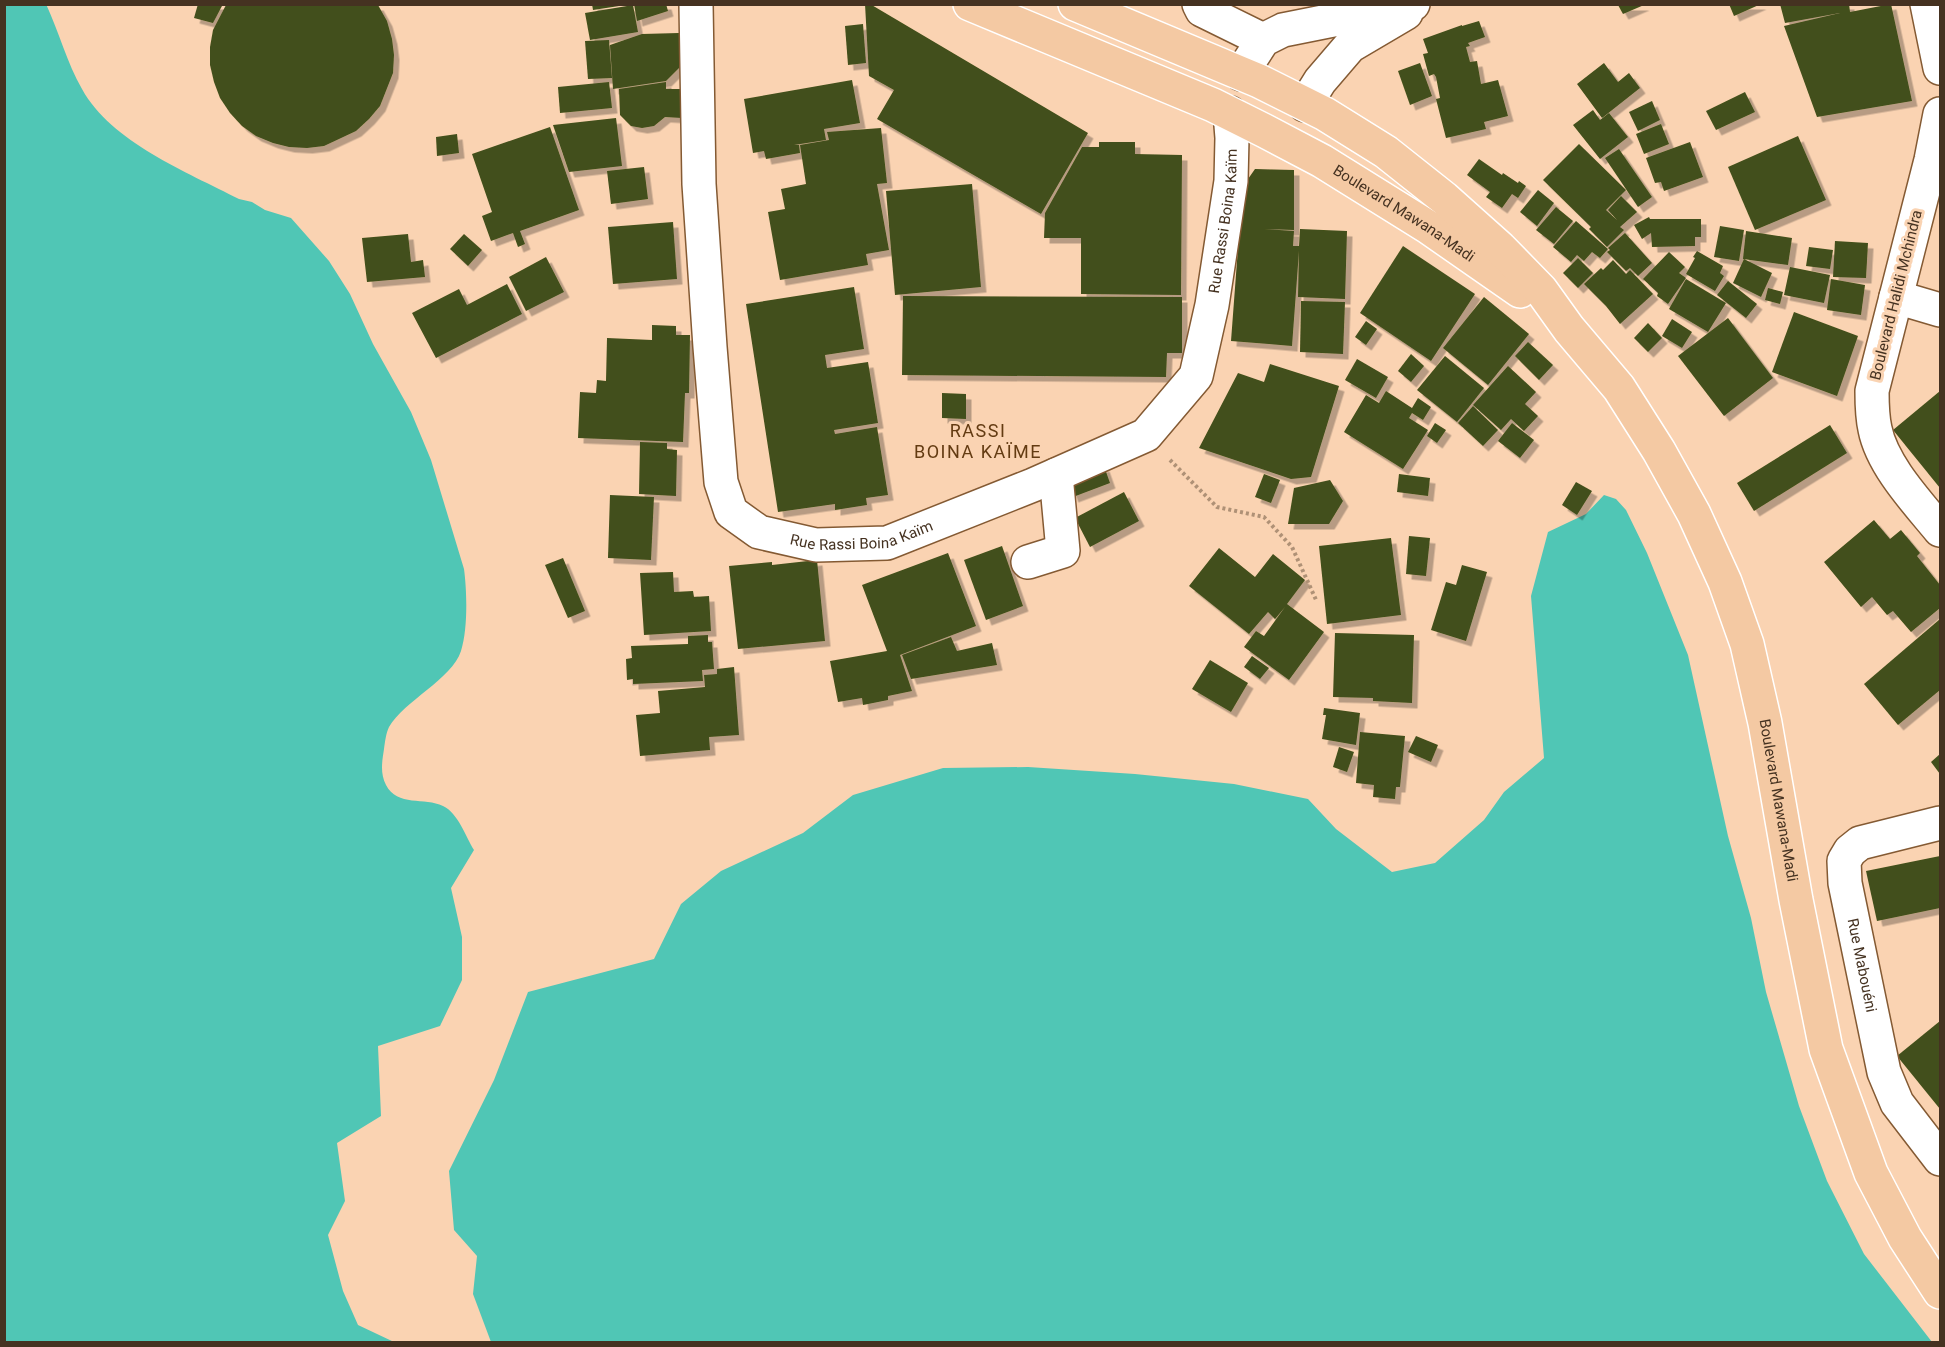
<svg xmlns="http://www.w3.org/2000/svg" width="1945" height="1347" font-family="Roboto,sans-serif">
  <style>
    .water { fill: #50c6b5 }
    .building { fill: #424f1a; filter: url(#shadow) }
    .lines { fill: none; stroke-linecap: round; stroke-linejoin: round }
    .minor-casing { stroke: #845a33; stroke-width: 36 }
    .major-casing { stroke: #fff; stroke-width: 36 }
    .path { stroke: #af9176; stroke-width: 4; stroke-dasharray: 3 3; stroke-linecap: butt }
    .minor { stroke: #fff; stroke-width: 33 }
    .major { stroke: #f4c9a3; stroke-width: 33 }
    .labels { text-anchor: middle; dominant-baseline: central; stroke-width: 6; stroke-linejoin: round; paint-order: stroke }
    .street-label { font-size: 15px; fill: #453221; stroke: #fad3b2 }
    .quarter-label { font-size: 18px; letter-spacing: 1.5px; fill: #633b12; stroke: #fad3b2 }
  </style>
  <defs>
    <filter id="shadow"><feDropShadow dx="5.5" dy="5.5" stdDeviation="0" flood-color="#0004"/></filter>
  </defs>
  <rect width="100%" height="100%" fill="#fad3b2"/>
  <!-- water -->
  <g class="water">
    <path d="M46,4C59,32 67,63 82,89C111,142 187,172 239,199L252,202L265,210L291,218L329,261L350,294L373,344L411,412L431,460L464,569C467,591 468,629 461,651C452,679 404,701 389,727C386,733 385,742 384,749C382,762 380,773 386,785C397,807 425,797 443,806C458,813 466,837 474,850L451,888L462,937V980L440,1026L378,1046L381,1116L337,1143L345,1201L328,1235L343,1291L358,1325L394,1342H5L4,5Z"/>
    <path d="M1604,495L1616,499L1626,510L1647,553L1688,655L1728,836L1751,918L1766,992L1799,1106L1827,1181L1864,1254L1932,1342H491L473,1294L477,1256L454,1230L449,1171L494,1080L528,992L654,959L681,904L721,871L803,833L853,795L943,768L1028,767L1135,774L1234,784L1308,799L1336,829L1392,872L1435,863L1484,820L1504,792L1544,758L1531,596L1548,532L1586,514Z"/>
  </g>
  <!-- building -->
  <g class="building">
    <path d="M198,4H223L213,23L194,18Z"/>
    <path d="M592,4H619V6L593,10Z"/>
    <path d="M634,4H666L668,11L637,21Z"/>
    <path d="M865,4H870L1088,133L1041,214L877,119L894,90L869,76Z"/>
    <path d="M1729,4H1761L1734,16Z"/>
    <path d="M1780,4H1849L1850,12L1891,4L1912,101L1817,117L1784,26L1840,13L1785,23Z"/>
    <path d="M226,5H378L387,21L392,39L394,55L393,73L380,106L369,119L356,131L324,146L307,148L289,147L273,143L256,136L242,126L230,113L220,98L214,82L210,65V47L213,30Z"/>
    <path d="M633,5L638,32L590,40L585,13Z"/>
    <path d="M1618,5H1644L1623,14Z"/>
    <path d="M1479,21L1485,37L1468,43L1470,46L1466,47L1470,62L1477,61L1481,84L1498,80L1508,116L1484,122L1486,129L1446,138L1436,99L1440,98L1436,77L1434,74L1429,76L1423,54L1428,53L1423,39L1462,25V26Z"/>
    <path d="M863,24L866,63L848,65L845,26Z"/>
    <path d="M679,33V68L666,81L613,89L610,45L642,34Z"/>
    <path d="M609,40L612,78L588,79L585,41Z"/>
    <path d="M1420,63L1432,96L1410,105L1398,71Z"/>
    <path d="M1604,63L1618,82L1629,73L1640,88L1602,118L1577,84Z"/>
    <path d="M852,80L860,123L824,129L826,140L794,145H799L800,153L766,159L764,151L753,153L744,99Z"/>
    <path d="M609,82L612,108L560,113L558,87Z"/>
    <path d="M666,82V89H683L682,118L665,117L654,126L642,128L631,126L620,115L619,89Z"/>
    <path d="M1745,92L1755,112L1716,130L1706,111Z"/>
    <path d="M1652,101L1660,120L1638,131L1629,112Z"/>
    <path d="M1593,110L1600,120L1609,113L1628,137L1600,159L1573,125Z"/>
    <path d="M616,118L622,166L569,172L553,125Z"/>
    <path d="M1661,124L1669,144L1644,154L1636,134Z"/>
    <path d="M550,127L579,210L520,231L525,244L518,247L513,233L491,241L482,216L492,212L472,154Z"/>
    <path d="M881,128L887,183L877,184L889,250L866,254L868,265L780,280L768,212L785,209L781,189L806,184L800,145L829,140L827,132Z"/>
    <path d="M457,134L459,153L437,156L436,137Z"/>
    <path d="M1798,136L1826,200L1755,230L1728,167Z"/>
    <path d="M1099,142H1135V154L1182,155L1181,295L1081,294V238H1044L1045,213L1082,147H1099Z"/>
    <path d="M1690,142L1703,177L1664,191L1661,182L1655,183L1646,158Z"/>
    <path d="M1579,144L1626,190L1606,210L1617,220L1608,210L1621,196L1637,212L1620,227L1624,230L1607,247L1589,229L1591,227L1543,180Z"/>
    <path d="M1619,149L1652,197L1638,207L1605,158Z"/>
    <path d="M1479,159L1502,175L1503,173L1518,183L1519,181L1526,186L1518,198L1512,194L1502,208L1486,197L1490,192L1467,175Z"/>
    <path d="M644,167L648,199L611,204L607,171Z"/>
    <path d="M1255,169L1294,170V230L1264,229L1294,231L1293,246H1299L1300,229L1347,231L1345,299L1298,297L1299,251L1292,346L1231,341L1238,248L1232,247L1239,192Z"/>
    <path d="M972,184L981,287L895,295L886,191Z"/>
    <path d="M1538,190L1554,203L1537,226L1520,212Z"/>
    <path d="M1556,207L1573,221L1554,244L1536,230Z"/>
    <path d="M1649,217L1650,219H1701V237H1695V246L1652,247L1651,233L1642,239L1634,225Z"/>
    <path d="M1576,221L1608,249L1600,258L1592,252L1584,261L1577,255L1571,262L1553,247Z"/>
    <path d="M673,222L677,279L613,284L608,227Z"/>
    <path d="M1720,226L1744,230L1739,261L1714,257Z"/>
    <path d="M1746,231L1792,238L1788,265L1743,259Z"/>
    <path d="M1625,233L1652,263L1638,276L1630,268L1626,271L1607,252L1610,250L1608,248Z"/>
    <path d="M408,234L411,262L423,260L425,277L367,282L362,238Z"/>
    <path d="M464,234L482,250L468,266L450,249Z"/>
    <path d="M1835,241L1868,243L1866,278L1833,277Z"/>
    <path d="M1403,246L1475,294L1431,361L1360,313Z"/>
    <path d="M1809,247L1833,250L1830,269L1806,266Z"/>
    <path d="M1697,251L1723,266L1720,273L1724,276L1715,291L1686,274L1695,258L1693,257Z"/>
    <path d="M1669,252L1685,267L1679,273L1686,278L1668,304L1657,296L1658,293L1643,279Z"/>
    <path d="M546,257L564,292L526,311L509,277Z"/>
    <path d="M1578,258L1593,273L1578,288L1563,273Z"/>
    <path d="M1744,259L1772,273L1761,297L1733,283Z"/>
    <path d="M1613,260L1626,274L1630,270L1653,294L1620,324L1606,306L1584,284L1601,268L1603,270Z"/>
    <path d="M1790,267L1830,275L1824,303L1784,295Z"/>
    <path d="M1686,279L1726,303L1708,332L1669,309Z"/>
    <path d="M1831,279L1865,285L1861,315L1827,310Z"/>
    <path d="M1728,281L1757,304L1746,318L1717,295Z"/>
    <path d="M507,284L522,314L436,358L412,313L459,289L467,305Z"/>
    <path d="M854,287L864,349L825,355L827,368L868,362L878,423L834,430L835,434L877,427L888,495L866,498L867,505L835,510V504L778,512L746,304Z"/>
    <path d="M1768,288L1783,292L1780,304L1765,300Z"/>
    <path d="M903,296L1182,297V353H1167L1166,377L902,375Z"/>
    <path d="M1484,297L1529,334L1488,385L1443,348Z"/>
    <path d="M1301,301L1345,302L1343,354L1300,352Z"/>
    <path d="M1794,312L1858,336L1837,396L1772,372Z"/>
    <path d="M1728,318L1773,378L1724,416L1678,356Z"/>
    <path d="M1672,319L1692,332L1682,348L1662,336Z"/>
    <path d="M1366,321L1377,329L1366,345L1355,337Z"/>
    <path d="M1648,323L1662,338L1648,352L1634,338Z"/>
    <path d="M652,325L676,326V335H690L689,393H685L683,442L578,438L580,392L596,393L597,380L606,381L607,338L652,340Z"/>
    <path d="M1528,342L1553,365L1539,380L1515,356Z"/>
    <path d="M1411,354L1424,366L1411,382L1398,371Z"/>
    <path d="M1445,356L1484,388L1457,422L1417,390Z"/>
    <path d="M1357,359L1388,377L1376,398L1345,380Z"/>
    <path d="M1270,364L1339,386L1311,477L1291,479L1199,448L1238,373L1264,382Z"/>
    <path d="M1508,366L1536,392L1525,404L1538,416L1524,431L1511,419L1501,430L1473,405Z"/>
    <path d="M1386,391L1412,408L1418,398L1431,407L1423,420L1412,413L1409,418L1428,430L1403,469L1344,432L1366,395L1379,403Z"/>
    <path d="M1940,391V488L1893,430Z"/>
    <path d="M942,393L966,394V419L942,418Z"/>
    <path d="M1473,406L1498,430L1483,446L1458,423Z"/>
    <path d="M1435,423L1446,430L1437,443L1427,436Z"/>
    <path d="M1512,423L1534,440L1520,458L1498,441Z"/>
    <path d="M1830,425L1847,453L1754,511L1737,483Z"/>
    <path d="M640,442L667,443V449L677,450L676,496L639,494Z"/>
    <path d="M1104,466L1110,483L1073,497L1067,481Z"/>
    <path d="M1264,474L1280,480L1271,503L1255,497Z"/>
    <path d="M1399,474L1430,478L1428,496L1397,492Z"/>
    <path d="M1330,480L1343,501L1329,524H1288L1294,488Z"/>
    <path d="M1576,482L1592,491L1577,515L1562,505Z"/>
    <path d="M1124,492L1139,521L1090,547L1075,518Z"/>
    <path d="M610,495L654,497L651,560L608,558Z"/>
    <path d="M1874,520L1890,539L1901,530L1920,553L1917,556L1940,585V608L1911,632L1893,611L1887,615L1872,597L1861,607L1824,562Z"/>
    <path d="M1409,536L1430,538L1426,576L1406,574Z"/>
    <path d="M1391,538L1401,615L1327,624L1319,546Z"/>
    <path d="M1002,546L1023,606L986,620L964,560Z"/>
    <path d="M1219,548L1255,577L1273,554L1305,580L1287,604L1324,632L1289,680L1244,647L1256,631L1264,636L1285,607L1275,619L1268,612L1249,634L1189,586Z"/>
    <path d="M948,553L976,626L900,655L912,691L888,696V700L863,705L862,698L838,702L830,661L887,651L862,585Z"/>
    <path d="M563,558L585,611L568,618L545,565Z"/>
    <path d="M817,560L825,641L738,649L729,566L772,562V565Z"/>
    <path d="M1462,565L1487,572L1466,641L1431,630L1446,582L1456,585Z"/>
    <path d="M673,572L674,592L693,591L694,597L709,596L711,631L644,635L640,573Z"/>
    <path d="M1940,619V690L1898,725L1864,684Z"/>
    <path d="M1335,633L1414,635L1412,703L1373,701V698L1333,697Z"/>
    <path d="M708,635V642H712L714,669L702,670L703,681L633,684V679L627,680L626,659L632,658L631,646L688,644V636Z"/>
    <path d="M951,637L957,651L992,643L997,665L911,679L902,655Z"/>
    <path d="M1252,656L1269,668L1260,679L1244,667Z"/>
    <path d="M1210,660L1248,683L1231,712L1192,689Z"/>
    <path d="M734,667L739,735L709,737L710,750L640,756L636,715L660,713L658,691L705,687L704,675L717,674V669Z"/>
    <path d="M1324,708L1360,713L1356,745L1322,739L1326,715H1323Z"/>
    <path d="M1360,732L1405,736L1400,787H1396L1395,799L1373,797L1374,785L1356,783Z"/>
    <path d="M1416,736L1438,745L1431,762L1408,752Z"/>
    <path d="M1339,747L1354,752L1347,772L1333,767Z"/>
    <path d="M1940,754V774L1931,762Z"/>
    <path d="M1940,856V908L1877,921L1866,871Z"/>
    <path d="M1940,1021V1109L1897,1056Z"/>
  </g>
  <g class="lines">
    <!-- minor casing -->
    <g class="minor-casing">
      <g id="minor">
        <path id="s1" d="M696,4L699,184L710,347L721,482L731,512L759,532L816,545L887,543L1033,485L1146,435L1196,376L1212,305L1231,181L1232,138L1230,113"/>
        <path d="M1199,4L1202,10L1263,40"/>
        <path d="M1927,4L1940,68"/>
        <path d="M1241,74L1263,40L1283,30L1413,4"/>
        <path d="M1305,105L1320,81L1350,46L1406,13"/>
        <path d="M1940,114L1931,160L1872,391C1872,404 1872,416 1875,429C1882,465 1917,502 1940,530"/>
        <path d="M1896,297L1940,310"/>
        <path d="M1028,562L1063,551L1056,475"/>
        <path id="s2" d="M1940,823L1860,843L1850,851L1844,861L1845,883L1884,1072L1897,1103L1940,1159"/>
      </g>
    </g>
    <!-- major casing -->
    <g class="major-casing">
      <g id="major">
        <path id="s3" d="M970,4L1213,105L1265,131L1322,161L1428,227L1520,291"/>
        <path id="s4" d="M1075,4L1259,81L1325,114L1386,152L1444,198L1500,248L1541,290L1569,329L1619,388L1659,451L1694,514L1725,582L1747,644L1765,723L1796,900L1826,1049L1871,1173L1905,1238L1940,1292"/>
      </g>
    </g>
    <!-- path -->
    <path class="path" d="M1170,460L1217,507L1264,517L1292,547L1317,602"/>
    <!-- minor -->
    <use href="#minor" class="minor"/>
    <!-- major -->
    <use href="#major" class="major"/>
  </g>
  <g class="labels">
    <!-- street labels -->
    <g class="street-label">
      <text stroke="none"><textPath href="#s3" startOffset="483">Boulevard Mawana-Madi</textPath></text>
      <text stroke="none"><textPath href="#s1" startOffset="1190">Rue Rassi Boina Kaïm</textPath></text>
      <text transform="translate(1896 295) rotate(-76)">Boulevard Halidi Mchindra</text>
      <text stroke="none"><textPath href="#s1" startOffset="650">Rue Rassi Boina Kaïm</textPath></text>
      <text stroke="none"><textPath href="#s4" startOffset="1125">Boulevard Mawana-Madi</textPath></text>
      <text stroke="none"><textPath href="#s2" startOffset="213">Rue Mabouéni</textPath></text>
    </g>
    <!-- quarter labels -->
    <g class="quarter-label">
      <text x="978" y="430">RASSI<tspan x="978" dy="21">BOINA KAÏME</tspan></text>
    </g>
  </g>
  <!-- border -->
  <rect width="1945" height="1347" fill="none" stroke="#453221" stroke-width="12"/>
</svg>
